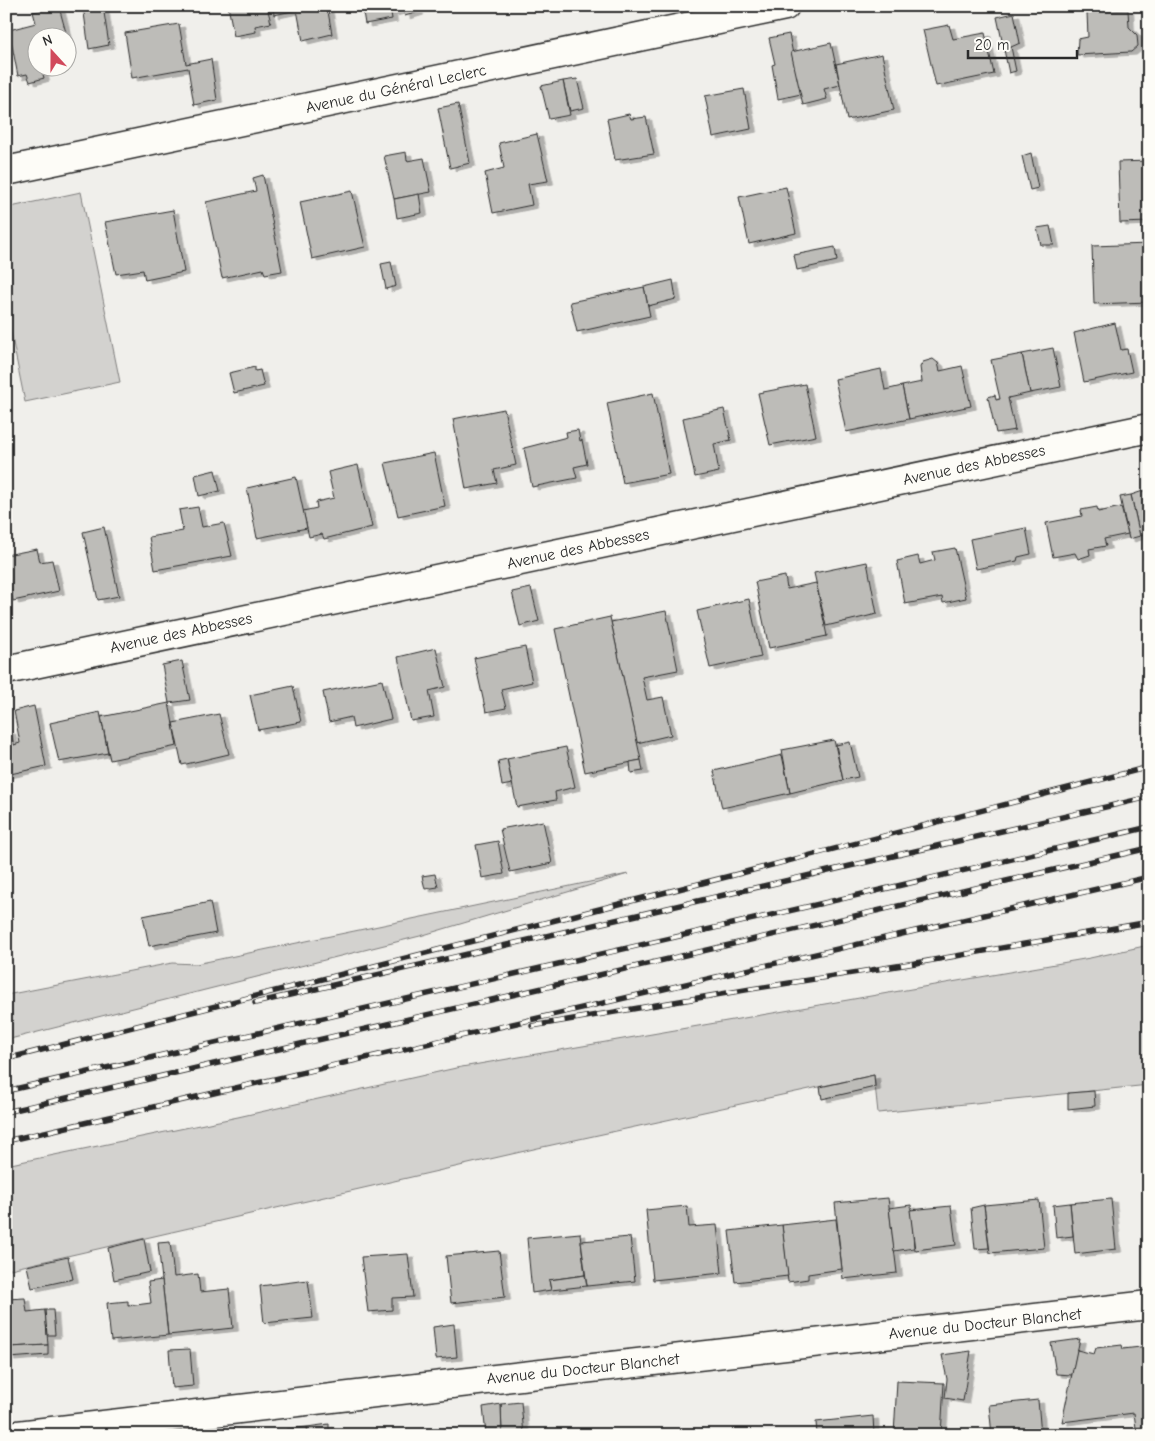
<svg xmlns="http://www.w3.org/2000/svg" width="1155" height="1441" font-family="'Comic Neue',sans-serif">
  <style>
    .green { fill: #d3d2cf; stroke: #7f7e7d }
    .building { fill: #bdbcb8; stroke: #2b2b2b; filter: url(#shadow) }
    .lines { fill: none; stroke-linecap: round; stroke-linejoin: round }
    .minor-casing { stroke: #2b2b2b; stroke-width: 31 }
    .minor { stroke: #fdfcf7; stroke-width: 28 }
    .rail-casing { stroke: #2b2b2b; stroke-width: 5.5 }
    .rail { stroke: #fdfcf7; stroke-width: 4; stroke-dasharray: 11; stroke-linecap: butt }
    .labels { text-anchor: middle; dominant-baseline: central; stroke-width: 4.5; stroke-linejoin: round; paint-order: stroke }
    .street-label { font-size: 16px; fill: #2b2b2b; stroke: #fdfcf7 }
  </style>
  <defs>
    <filter id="shadow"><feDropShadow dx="5.5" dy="3" stdDeviation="0" flood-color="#0004"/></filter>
  </defs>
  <rect width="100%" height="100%" fill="#f0efeb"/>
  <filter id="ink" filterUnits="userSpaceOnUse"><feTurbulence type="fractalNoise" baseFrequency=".02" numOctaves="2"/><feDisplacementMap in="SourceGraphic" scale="10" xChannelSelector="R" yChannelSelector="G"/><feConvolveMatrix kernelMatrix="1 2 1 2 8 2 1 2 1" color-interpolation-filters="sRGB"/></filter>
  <g filter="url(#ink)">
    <!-- green -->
    <g class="green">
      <path d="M81,192L120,382L25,402L6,308V208Z"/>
      <path d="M628,874L420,936L6,1040V995L172,963L196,964Z"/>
      <path d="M1149,945V1085L878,1113L874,1075L538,1148L6,1270V1165L238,1117L456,1068L1090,958Z"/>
    </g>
    <!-- building -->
    <g class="building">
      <path d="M83,6H103L109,45L89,49Z"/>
      <path d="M228,6H267L271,23L255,26L256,32L234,36Z"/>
      <path d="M273,6H327L332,34L303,41L297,10L274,15Z"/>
      <path d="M362,6H422L417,8L418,12L405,16L403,10L391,13L392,19L365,24Z"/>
      <path d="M59,7L71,51L68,52V38H38V68H48V69L42,71L44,78L30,82L27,74L18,76L9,30L36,23L33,12Z"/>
      <path d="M1128,10L1129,27L1137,35L1138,46L1131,52L1077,55L1078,39L1088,37L1087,12Z"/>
      <path d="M1014,13L1020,43L1011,47L1016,71L1009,73L997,17Z"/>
      <path d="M179,24L186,64L211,59L217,100L194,105L188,68L132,78L125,33Z"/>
      <path d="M949,25L953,39L985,33L994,74L936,86L923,30Z"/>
      <path d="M789,34L801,94L778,99L772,65L775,64L769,38Z"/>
      <path d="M831,43L840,85L824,89L827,99L803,105L791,52Z"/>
      <path d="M882,54L894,110L847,120L836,64Z"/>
      <path d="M577,79L584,108L570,111L563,81Z"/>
      <path d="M563,81L570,115L549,119L541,86Z"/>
      <path d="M744,89L751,129L713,137L705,96Z"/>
      <path d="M458,104L470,163L450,168L438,108Z"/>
      <path d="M629,114L631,119L646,117L654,154L615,160L607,119Z"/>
      <path d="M537,134L548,181L528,184L532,205L493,213L485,173L504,168L499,143Z"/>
      <path d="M406,152L407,161L424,158L431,192L394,199L384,156Z"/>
      <path d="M1031,153L1038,188L1030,190L1022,156Z"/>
      <path d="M1149,161V222L1120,223L1118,162Z"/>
      <path d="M263,175L282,271L265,274L263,269L222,278L206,202L256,191L253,178Z"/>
      <path d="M786,187L796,233L749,244L739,197Z"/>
      <path d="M352,191L365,247L312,259L300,202Z"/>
      <path d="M419,194L422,213L397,218L394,199Z"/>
      <path d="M173,210L184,272L145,280L143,270L116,274L105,222Z"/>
      <path d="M1050,226L1054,245H1041L1037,228Z"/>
      <path d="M1149,244V302L1094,304L1092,246Z"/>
      <path d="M835,247L837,261L797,270L794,255Z"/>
      <path d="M391,262L396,286L386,289L381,264Z"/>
      <path d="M673,280L676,299L648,306L644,287Z"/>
      <path d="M644,287L650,316L577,332L570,302Z"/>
      <path d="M1115,323L1121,350L1127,349L1132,372L1084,382L1074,333Z"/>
      <path d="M1053,348L1061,387L1030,393L1022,354Z"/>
      <path d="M1022,354L1030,393L1008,398L1015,430L996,433L988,397L995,395L996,400L1000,399L991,360Z"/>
      <path d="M933,359L938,363L940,371L962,366L971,406L909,419L902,386L922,382L920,367L923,362Z"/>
      <path d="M255,367V371L260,370L264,386L234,393L229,373Z"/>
      <path d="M881,369L885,390L902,386L909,419L846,432L835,379Z"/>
      <path d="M805,384L816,436L770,445L758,393Z"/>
      <path d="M653,393L669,474L623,483L607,403Z"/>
      <path d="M504,409L516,465L494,470L497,483L466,489L453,419Z"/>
      <path d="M724,409L731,440L714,444L719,472L695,477L683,418Z"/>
      <path d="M578,430L580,441L582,440L587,464L574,467L577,478L532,487L524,448L567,437L566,432Z"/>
      <path d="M434,453L445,506L398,516L385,463Z"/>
      <path d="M358,465L372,527L324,539L322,534L309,537L303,511L317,508L316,502L334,498L328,472Z"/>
      <path d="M215,470L220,491L199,496L195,475Z"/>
      <path d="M296,477L307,528L257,538L247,488Z"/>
      <path d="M1149,489V534L1140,536L1131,495Z"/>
      <path d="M1131,495L1140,536L1129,539L1120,497Z"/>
      <path d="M198,507L202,527L224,523L232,556L155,570L149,537L183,531L179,510Z"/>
      <path d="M1097,507L1098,512L1121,507L1128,534L1104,539L1106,546L1089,549L1090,555L1078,559L1075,553L1053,557L1046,523L1082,516L1081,510Z"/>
      <path d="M104,527L119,596L98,600L83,532Z"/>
      <path d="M1026,528L1031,554L1018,557L1017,561L976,569L970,539Z"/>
      <path d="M955,548L966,598L943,603L942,597L905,604L897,561L918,556L920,564L935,560L933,552Z"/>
      <path d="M37,549L40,562L52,560L59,591L13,601L6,565V555Z"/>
      <path d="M867,562L877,614L826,626L814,573Z"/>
      <path d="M785,576L787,589L816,583L827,636L769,648L755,582Z"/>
      <path d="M531,588L539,621L520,626L512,592Z"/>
      <path d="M749,599L761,657L710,668L697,611Z"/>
      <path d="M666,611L678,670L642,677L647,700L663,697L671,735L637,743L611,622Z"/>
      <path d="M610,617L641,760L585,772L555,629Z"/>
      <path d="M525,647L532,682L501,689L506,708L486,712L474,658Z"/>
      <path d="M436,648L445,687L429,691L434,717L411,721L398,657Z"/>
      <path d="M182,661L190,700L169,703L162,665Z"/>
      <path d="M382,680L391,719L353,728L351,717L329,722L323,692Z"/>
      <path d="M293,686L301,722L258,730L250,695Z"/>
      <path d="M169,703L177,746L110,760L101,717Z"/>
      <path d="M34,706L46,766L6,775V732L10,731L14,745L20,743L14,711Z"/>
      <path d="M100,712L108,753L59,762L50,723Z"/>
      <path d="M219,714L229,754L182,765L173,723Z"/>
      <path d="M834,740L843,780L790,793L782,750Z"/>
      <path d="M850,742L858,777L843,780L836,745Z"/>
      <path d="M566,747L575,787L555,792L556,800L517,807L507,759Z"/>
      <path d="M782,755L790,793L722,808L714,771Z"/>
      <path d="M507,759L512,784L502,786L498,761Z"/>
      <path d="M641,760L643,771L631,773L630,762Z"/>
      <path d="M543,821L552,863L510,872L500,829Z"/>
      <path d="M498,841L504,874L482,878L476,845Z"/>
      <path d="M435,874L438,887L425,889L422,876Z"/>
      <path d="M210,902L216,933L149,946L143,916Z"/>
      <path d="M874,1075L875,1087L822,1099L820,1087Z"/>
      <path d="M1094,1091L1095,1106L1068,1109V1093Z"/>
      <path d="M1145,1191H1149V1224Z"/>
      <path d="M888,1198L897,1273L843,1279L835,1203Z"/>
      <path d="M1111,1199L1116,1249L1075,1254L1070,1203Z"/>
      <path d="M1039,1200L1044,1248L990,1253L984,1205Z"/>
      <path d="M1070,1203L1073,1236L1056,1238L1053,1205Z"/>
      <path d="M911,1205L914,1248L894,1251L889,1208Z"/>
      <path d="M984,1205L989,1248L975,1249L971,1208Z"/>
      <path d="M687,1206L689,1227L717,1225L722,1273L653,1280L646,1210Z"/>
      <path d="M951,1206L956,1245L915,1250L910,1210Z"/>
      <path d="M836,1219L842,1269L808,1274V1279L788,1282L782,1225Z"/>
      <path d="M782,1225L788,1276L735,1282L729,1231Z"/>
      <path d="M580,1233L585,1275L549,1280L551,1290L532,1293L527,1238Z"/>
      <path d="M630,1237L635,1281L587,1286L581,1241Z"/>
      <path d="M144,1239L150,1272L114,1280L108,1248Z"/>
      <path d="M170,1242L174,1277L198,1274L200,1292L229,1289L233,1328L168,1335L158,1243Z"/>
      <path d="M499,1251L505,1297L451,1303L446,1256Z"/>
      <path d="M408,1254L413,1297L392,1298V1310L368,1312L361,1257Z"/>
      <path d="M68,1257L73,1279L32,1288L27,1266Z"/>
      <path d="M585,1275L587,1286L551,1290L549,1280Z"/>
      <path d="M162,1280L168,1335L111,1341L107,1303L128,1301V1306L151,1303L148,1282Z"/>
      <path d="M308,1280L313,1318L264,1323L260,1286Z"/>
      <path d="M25,1298L27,1312L45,1310L48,1345L9,1347L6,1299Z"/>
      <path d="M45,1310H53L55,1335H47Z"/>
      <path d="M454,1324L457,1357L436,1359L433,1327Z"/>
      <path d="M1080,1339L1072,1375L1056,1374L1051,1343Z"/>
      <path d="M48,1345V1355L9,1358V1347Z"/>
      <path d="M1122,1345L1123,1349L1149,1346V1426L1136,1428L1134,1413L1062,1422L1077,1350L1094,1354L1096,1348Z"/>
      <path d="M190,1349L193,1386L172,1388L169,1350Z"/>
      <path d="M971,1351L963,1401L945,1398L947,1379L942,1355Z"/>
      <path d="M897,1381L944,1383L941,1435H894Z"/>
      <path d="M1038,1400L1041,1435H992L989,1405Z"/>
      <path d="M521,1402L524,1435H502L501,1404Z"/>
      <path d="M501,1404L502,1435H486L483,1407Z"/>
      <path d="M873,1416L874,1435H817L816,1422Z"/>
      <path d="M329,1424V1435H308L307,1427Z"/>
      <path d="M307,1427L308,1435H288L287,1429Z"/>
    </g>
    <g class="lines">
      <!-- minor casing -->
      <g class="minor-casing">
        <g id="minor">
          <path d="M6,171L785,6"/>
          <path d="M6,670L1149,428"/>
          <path d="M18,1435L460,1383L1149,1305"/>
        </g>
      </g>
      <!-- minor -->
      <use href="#minor" class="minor"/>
      <!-- rail casing -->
      <g class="rail-casing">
        <g id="rail">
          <path d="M255,1003L1149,797"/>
          <path d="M532,1026L751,989L922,962L1149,922"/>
          <path d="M6,1059L730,876L1149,767"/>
          <path d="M6,1091L893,887L1149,827"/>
          <path d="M6,1112L1149,848"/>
          <path d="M6,1141L1149,877"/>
        </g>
      </g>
      <!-- rail -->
      <use href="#rail" class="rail"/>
    </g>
  </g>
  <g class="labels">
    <!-- street labels -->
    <g class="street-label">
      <text transform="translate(396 89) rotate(-12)">Avenue du Général Leclerc</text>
      <text transform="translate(974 465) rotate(-12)">Avenue des Abbesses</text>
      <text transform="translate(578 549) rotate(-12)">Avenue des Abbesses</text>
      <text transform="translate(181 633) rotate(-12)">Avenue des Abbesses</text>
      <text transform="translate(985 1324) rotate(-6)">Avenue du Docteur Blanchet</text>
      <text transform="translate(583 1369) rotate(-6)">Avenue du Docteur Blanchet</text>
    </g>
  </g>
  <!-- margin -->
  <rect width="1155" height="1441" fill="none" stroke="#fdfcf7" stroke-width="25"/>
  <rect x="12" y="12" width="1130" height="1416" fill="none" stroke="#2b2b2b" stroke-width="2" filter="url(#ink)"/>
  <!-- north arrow -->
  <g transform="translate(52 52) rotate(339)"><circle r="24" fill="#fdfcf7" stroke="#a9a8a5"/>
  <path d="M0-4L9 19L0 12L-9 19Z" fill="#d1495b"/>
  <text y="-8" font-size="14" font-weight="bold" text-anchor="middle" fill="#2b2b2b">N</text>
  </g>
  <!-- scale -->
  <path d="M968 50v8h109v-8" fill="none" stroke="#2b2b2b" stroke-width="2.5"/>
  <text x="975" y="50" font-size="15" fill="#2b2b2b" stroke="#fdfcf7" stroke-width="4" paint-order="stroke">20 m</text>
</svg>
